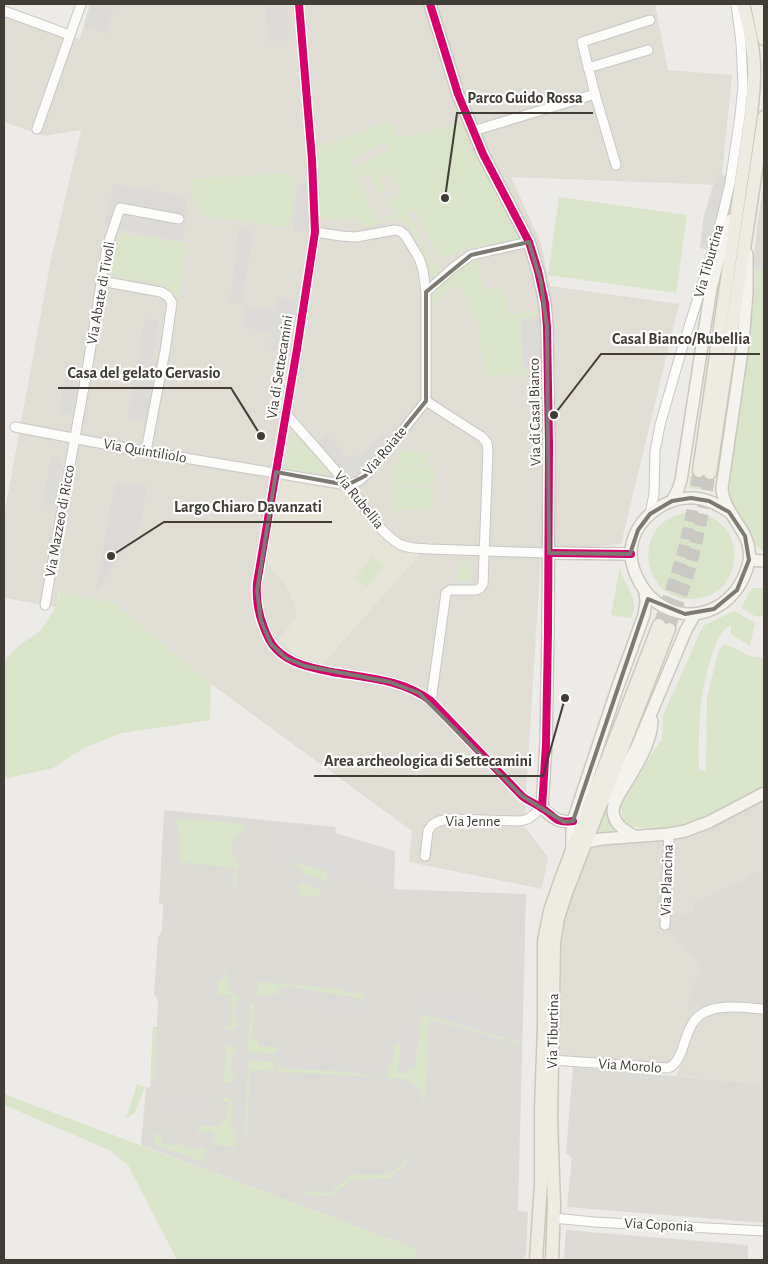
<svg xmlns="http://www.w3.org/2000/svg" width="768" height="1264" font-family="'Alegreya Sans',sans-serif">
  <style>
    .residential { fill: #e0ddd5 }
    .industrial { fill: #dcdad5 }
    .education { fill: #e6e3d7 }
    .green { fill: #d9e4c9; fill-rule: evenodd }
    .parking { fill: #dcdad7 }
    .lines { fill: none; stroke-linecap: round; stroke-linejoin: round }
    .primary-tunnel { stroke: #cac8c3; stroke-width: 12; stroke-dasharray: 12 6; stroke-linecap: butt }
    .street-casing { stroke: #c9c7c3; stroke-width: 11 }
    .secondary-casing { stroke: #cac8be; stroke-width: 14 }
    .primary-casing { stroke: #cdc7b7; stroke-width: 15 }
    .street { stroke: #fcfcfb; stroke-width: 9 }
    .secondary { stroke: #f4f3ed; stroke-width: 11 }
    .primary { stroke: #eeebe3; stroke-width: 12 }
    .cycleway-casing { stroke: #fff; stroke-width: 11 }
    .cycleway { stroke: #d6006c; stroke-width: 8 }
    .marked { fill: none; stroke: #7d7973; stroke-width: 4; stroke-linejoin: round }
    .labels { text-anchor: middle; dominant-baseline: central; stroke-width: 4.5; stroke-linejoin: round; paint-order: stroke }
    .street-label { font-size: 15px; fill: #413c35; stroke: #fff }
    .leader { fill: none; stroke: #413c35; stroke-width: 2 }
    .callout-dot { fill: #413c35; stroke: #fff; stroke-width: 2 }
    .callout-label { font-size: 16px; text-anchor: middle; font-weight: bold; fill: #413c35; stroke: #fff; stroke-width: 4.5; stroke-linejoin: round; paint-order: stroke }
  </style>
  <rect width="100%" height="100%" fill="#ecebe7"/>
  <!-- residential -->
  <g class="residential">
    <path d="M90,4H655L668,70L732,75L721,185L511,177L541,243L550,286L679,304L621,544L541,551L524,826L548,857L542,889L409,862L412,831L211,684L114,603L59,592L56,607L4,598V516L50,264L81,130L44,136L4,122V14L80,39Z"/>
    <path d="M764,797V867L744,880L694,901L693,914L667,930L700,967L686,1005L695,1011L691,1017L673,1061L667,1065L555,1058L558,937L572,890L592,848L602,843H635L676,840L705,830L724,821Z"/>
    <path d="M725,1012L764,1013V1084L676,1076L698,1022L705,1017Z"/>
  </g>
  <!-- industrial -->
  <g class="industrial">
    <path d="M764,181V270L753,269L757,226Z"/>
    <path d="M164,810L336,827L335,833L395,851L394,889L524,894L526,895L518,1211L528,1212L526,1253L523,1260H416V1249L141,1145L146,1087L150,1088L153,1027H157L158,1001L154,994L158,937L162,931L163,904H159Z"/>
    <path d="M764,867V1004L713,1003L695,1011L686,1005L700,967L667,930L669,914H693L694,901L744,880Z"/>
    <path d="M573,1067L764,1084V1223L567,1207L572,1158L566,1153Z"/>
    <path d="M566,1230L748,1245V1260H564Z"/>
  </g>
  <!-- education -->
  <path class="education" d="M281,480L344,491L378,529L404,554L408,552L421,553L323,664L308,660L296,655L279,640L297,615L294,603L287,587L266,563Z"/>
  <!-- green -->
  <g class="green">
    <path d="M462,120L470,141L467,144L476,154L518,237L516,240C502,243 487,244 473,247C463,249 454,255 443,257L437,253L434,248L416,211L406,215C409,220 414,222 417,226C423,236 426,256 435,263C439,267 441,264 442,270L433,278L430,277C427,253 418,243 405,223C394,213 382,224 370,227C369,227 363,227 362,227L360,219L333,221L320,219L315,147L392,121L398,137L435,130ZM385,142L389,151L354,167L351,158ZM391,173L401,194L386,201L389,208L394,206L397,213L377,222L358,179L369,174L378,195L386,192L380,178Z"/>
    <path d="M294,173L291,222L287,223V228L202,216L197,201L192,198L193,178Z"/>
    <path d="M559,197L687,215L676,293L548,275Z"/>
    <path d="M122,233L187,243L178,298L175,297C167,278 132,282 114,275L112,271L117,238Z"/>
    <path d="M477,256L483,289L504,287L509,315L537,311L538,316L520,319L522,368L532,369V375H484L479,328L460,286L442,293L444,300L432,304L431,299L435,291L464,264Z"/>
    <path d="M753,269L764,270V553L753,541L741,516L734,508L728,498L726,483L747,341Z"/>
    <path d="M293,428L330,471L331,473L329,475L285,469Z"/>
    <rect x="398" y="451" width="30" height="15"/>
    <path d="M393,467H435L434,485H393Z"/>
    <path d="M690,476L713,480L711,491L689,488Z"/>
    <path d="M393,486L434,487L433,511L393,510Z"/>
    <path d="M694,512C703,514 712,516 719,522C739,538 739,569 722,587C715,593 707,597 698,598C641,609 625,515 694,512Z"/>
    <path d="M372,556L384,565L367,588L355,579Z"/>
    <path d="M460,562L470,563V581H457Z"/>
    <path d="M620,567C624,588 641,597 631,618L611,615Z"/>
    <path d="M752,588H764V617L755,616L741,608Z"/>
    <path d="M60,592L114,603L211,684L210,720L122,733L84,748L53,768L8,778L4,775V662L17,647L41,630L56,607Z"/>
    <path d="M734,611L755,623L750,646L731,634V625C729,626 727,627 725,629C719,634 715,645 713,652C699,690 698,730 699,770L706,771L707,698L718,652L725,644L750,656L764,658V786L708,815L688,823L667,829H650L629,826L623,819L621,806L656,747L662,740L663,716L703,626Z"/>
    <path d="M610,802L612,824L619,834L594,835Z"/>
    <path d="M179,818L242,824L246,829L245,830H242L231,845L232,846L231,849L233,850L230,854L235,857L233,860L240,864L237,870L236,887L233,886L234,868L179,862L180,836L176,822Z"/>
    <path d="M294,862L325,871V873L327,874L326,878L331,883L330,884H327L328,881L302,873L303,870L293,865Z"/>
    <path d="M300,883L321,890L320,896H301L298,890Z"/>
    <path d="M225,972L228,975C226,990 231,989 239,998V1002H235L234,1021L238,1022C237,1029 231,1029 225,1029V1027L231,1026L232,995L218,994V982L222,980Z"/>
    <path d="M258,982L342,989V992L359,993L360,990L362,992L363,997L358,1004L359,998L287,986L286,988H278L277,994H266L265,997L256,996Z"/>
    <path d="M252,1003H254L252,1038L258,1039V1046L277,1047L276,1054L248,1052L250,1004Z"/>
    <path d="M422,1014L522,1043V1045L430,1019L428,1027L425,1101H422L423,1099L418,1089H417L418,1086C408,1079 400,1078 388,1078V1070L390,1065L392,1063L395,1046L396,1044L401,1046L397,1072L406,1074L408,1067L414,1068L412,1079H413Z"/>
    <path d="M153,1028H157L155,1079H151Z"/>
    <path d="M226,1045C231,1045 236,1047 237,1053H232L231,1075L236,1076C235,1082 229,1083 224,1083Z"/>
    <path d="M248,1060L275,1062V1071L250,1070L247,1134H243L245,1130Z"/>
    <path d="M279,1062H280V1068L339,1071L382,1077L278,1072Z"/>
    <path d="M137,1084L145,1087L134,1114L126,1118Z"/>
    <path d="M4,1094L416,1249V1260H177L128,1165L109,1150L4,1105Z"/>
    <path d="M222,1098H228L232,1101L231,1127L236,1134L235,1147L213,1145L214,1133H232L198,1132V1126H220L221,1120H227L228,1102L222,1101Z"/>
    <path d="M155,1134H162V1141H160V1144L184,1145L185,1148L207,1149V1150H204V1162L154,1144Z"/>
    <path d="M404,1157H406V1164L405,1166L390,1178L353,1180L349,1182L331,1196H314L303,1193L302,1191L330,1193L350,1175L388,1174L405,1162Z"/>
  </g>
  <!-- parking -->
  <g class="parking">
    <path d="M92,4H116L106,34L84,26Z"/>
    <path d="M287,5L289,40L268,42L265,6Z"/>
    <path d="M717,174L727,176L716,224L708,250L700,248L704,215L714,182Z"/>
    <path d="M307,182L310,233L293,232L297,186Z"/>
    <path d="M115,184L186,197L184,238L179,241L105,227L113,186Z"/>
    <path d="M239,228L253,230L242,304L230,302Z"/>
    <path d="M278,297L300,301L291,352L270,349L272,332L243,327L246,306L276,311Z"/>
    <path d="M541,317L543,368H523L521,320Z"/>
    <path d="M145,318L159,320L152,361L138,358Z"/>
    <path d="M137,360L156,363L146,421L127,418Z"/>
    <path d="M68,363L80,365L71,415L59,413Z"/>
    <path d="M326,433L349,460L355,454L359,458L382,434L388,439L361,473L355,478H350L317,442Z"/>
    <path d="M51,456L63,458L55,507L43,505Z"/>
    <path d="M115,482L147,487L141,524L99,589H96Z"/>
    <path d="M280,822L332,828L331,833L393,852L392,890H384V887L272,854Z"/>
    <path d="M290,987L358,998V1004L290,993Z"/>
    <path d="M226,995H232L231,1026H225Z"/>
    <path d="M423,996L495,1000V998L502,999V1001H504L505,999L521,1000V1028H512L511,1039L423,1013L421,996Z"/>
    <path d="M302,1001L358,1009L357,1015L296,1005Z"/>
    <path d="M416,1014L422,1015L414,1068L408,1067L407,1074L397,1072L398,1066L408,1067Z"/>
    <path d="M310,1050L340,1055V1056L333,1060L332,1058L329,1060L327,1057L325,1059L323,1057L320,1058L318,1056L316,1058L314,1055L311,1057L309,1055L307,1057L305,1054Z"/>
    <path d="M281,1062L338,1065L337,1071L281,1068Z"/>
    <path d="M339,1064L382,1070V1076L338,1071Z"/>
    <path d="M169,1096L209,1097V1111L169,1109Z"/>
  </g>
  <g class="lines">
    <!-- primary-tunnel -->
    <g class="primary-tunnel">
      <path d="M659,625C669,596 680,567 687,536C692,515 695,493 699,471"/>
      <path d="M669,629C677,605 687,581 693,556C700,529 705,501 710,473"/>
    </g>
    <!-- street casing -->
    <g class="street-casing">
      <g id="street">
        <path d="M299,4L312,160L315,232L297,349L258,576C256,593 257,609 263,625C266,634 269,642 276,649C290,664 312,668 332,672C366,678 402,679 431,701L522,796L530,802L542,808L528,819L520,821L450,819L439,821L432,825L428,831L425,856"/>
        <path d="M4,11L70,35"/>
        <path d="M588,68L648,50"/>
        <path d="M37,129L81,4"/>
        <path d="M473,131L595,94"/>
        <path d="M616,165L595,94L582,42L650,20"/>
        <path d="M315,232L341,236L356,237L395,230L400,231L405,235L419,258L423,270L426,292V401"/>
        <path d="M101,281L161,292L168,296L172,303L165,351L146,451"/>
        <path d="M426,292L453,268L471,255L529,242"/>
        <path d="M426,401L482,437L487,443L488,450L483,584L480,588L477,590H450L446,593L431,701"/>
        <path d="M286,414C306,437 327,460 346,483C363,504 376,529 399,544C408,549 419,548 429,549L549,553"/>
        <path d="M15,427L125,448L347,485L359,481L371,470L426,401"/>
        <path d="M650,514L654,494L655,451L660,425L681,352L713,250L722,217L730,183L740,116L743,86L741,43L736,4"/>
        <path d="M45,605L87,370L107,247L120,208L179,219"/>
        <path d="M665,925L669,834"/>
        <path d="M552,1060L668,1068C676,1065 679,1057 682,1050C685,1040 688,1030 694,1021C709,1001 742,1008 764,1009"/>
        <path d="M554,1218L594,1222L764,1231"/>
      </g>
    </g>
    <!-- secondary casing -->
    <g class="secondary-casing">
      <g id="secondary">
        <path d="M430,4L458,94L483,154L529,242L538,271L545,303L547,327L549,445L548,632L546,744L542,808C553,818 558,823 573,821"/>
        <path d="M672,501L678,490L681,480L711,288L718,261L731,220"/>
        <path d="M729,512C719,505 708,499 695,498C663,496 631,522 631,554C631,565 635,574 640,583C646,594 653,601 664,607C677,614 693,616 708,611C730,603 744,584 749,561C754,532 723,515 722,488L743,344L747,292V254"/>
        <path d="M549,553L631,554"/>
        <path d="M749,560L764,561"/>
        <path d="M606,799L622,774L636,749L686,630L695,614"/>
        <path d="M634,836C624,830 613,824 613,810C614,801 620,793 625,785C636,766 651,744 652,721"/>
        <path d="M586,842L601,839L669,834L685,831L709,822L764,793"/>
        <path d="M572,847V831L573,821L617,689L644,615L646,602L645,592"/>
      </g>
    </g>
    <!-- primary casing -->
    <g class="primary-casing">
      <g id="primary">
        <path d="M757,4L764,39"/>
        <path d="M699,471L751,115C752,102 754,89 754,76C755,52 749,27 743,4"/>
        <path d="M710,473L764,117"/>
        <path d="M536,1260L541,1183V1110L544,1026V941L550,911L561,879L659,625"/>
        <path d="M552,1260L554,1204L551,1120L554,942L558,918L566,893L669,629"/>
      </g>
    </g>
    <!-- street -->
    <use href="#street" class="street"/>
    <!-- secondary -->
    <use href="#secondary" class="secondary"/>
    <!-- primary -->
    <use href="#primary" class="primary"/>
    <!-- cycleway casing -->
    <g class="cycleway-casing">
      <g id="cycleway">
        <path d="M299,4L312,160L315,232L297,349L257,583C256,598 258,612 263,625C266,634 269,642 276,649C290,664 312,668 332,672C366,678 402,679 431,701L522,796C528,801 534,803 540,807C555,815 554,824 573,821"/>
        <path d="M430,4L458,94L483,154L529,242L538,271L545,303L547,327L549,445L548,632L546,744L542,808"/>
        <path d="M549,553L631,554"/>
      </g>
    </g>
    <!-- cycleway -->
    <use href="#cycleway" class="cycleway"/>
  </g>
  <!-- marked area -->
  <path class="marked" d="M529,242L541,282L547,327L549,553L630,554L638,530L650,514L672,501L691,498L709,501L729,512L745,536L749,560L737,590L714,609L685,614L648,599L573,821L564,822L522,796L419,693L390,682L305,666L286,658L271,644L261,621L257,591L276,472L347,485L365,476L426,401V292L471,255Z"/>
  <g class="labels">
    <!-- street labels -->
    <g class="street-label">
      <text transform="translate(709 261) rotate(-74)">Via Tiburtina</text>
      <text transform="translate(101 293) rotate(-80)">Via Abate di Tivoli</text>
      <text transform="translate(280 367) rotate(-81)">Via di Settecamini</text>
      <text transform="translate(535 412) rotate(-91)">Via di Casal Bianco</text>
      <text transform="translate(145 451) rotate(10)">Via Quintiliolo</text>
      <text transform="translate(385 451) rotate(-50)">Via Roiate</text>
      <text transform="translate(359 500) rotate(51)">Via Rubellia</text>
      <text transform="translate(60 521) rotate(-80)">Via Mazzeo di Ricco</text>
      <text x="473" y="821">Via Jenne</text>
      <text transform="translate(667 880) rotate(-88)">Via Plancina</text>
      <text transform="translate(553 1031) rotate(-89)">Via Tiburtina</text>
      <text transform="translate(630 1066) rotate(4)">Via Morolo</text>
      <text transform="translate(659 1225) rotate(3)">Via Coponia</text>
    </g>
  </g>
  <!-- callouts -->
  <path class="leader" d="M445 198L457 113H593M554 415L601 354H760M261 436L231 388H58M111 556L164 522H332M565 698L543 776H314"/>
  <g class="callout-dot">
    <circle cx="445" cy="198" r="5"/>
    <circle cx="554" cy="415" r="5"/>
    <circle cx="261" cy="436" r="5"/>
    <circle cx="111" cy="556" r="5"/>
    <circle cx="565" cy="698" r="5"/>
  </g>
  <g class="callout-label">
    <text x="525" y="103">Parco Guido Rossa</text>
    <text x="681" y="344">Casal Bianco/Rubellia</text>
    <text x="144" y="378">Casa del gelato Gervasio</text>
    <text x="248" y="512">Largo Chiaro Davanzati</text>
    <text x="428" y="766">Area archeologica di Settecamini</text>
  </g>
  <!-- border -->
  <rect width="768" height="1264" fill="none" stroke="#413c35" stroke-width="10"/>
</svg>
